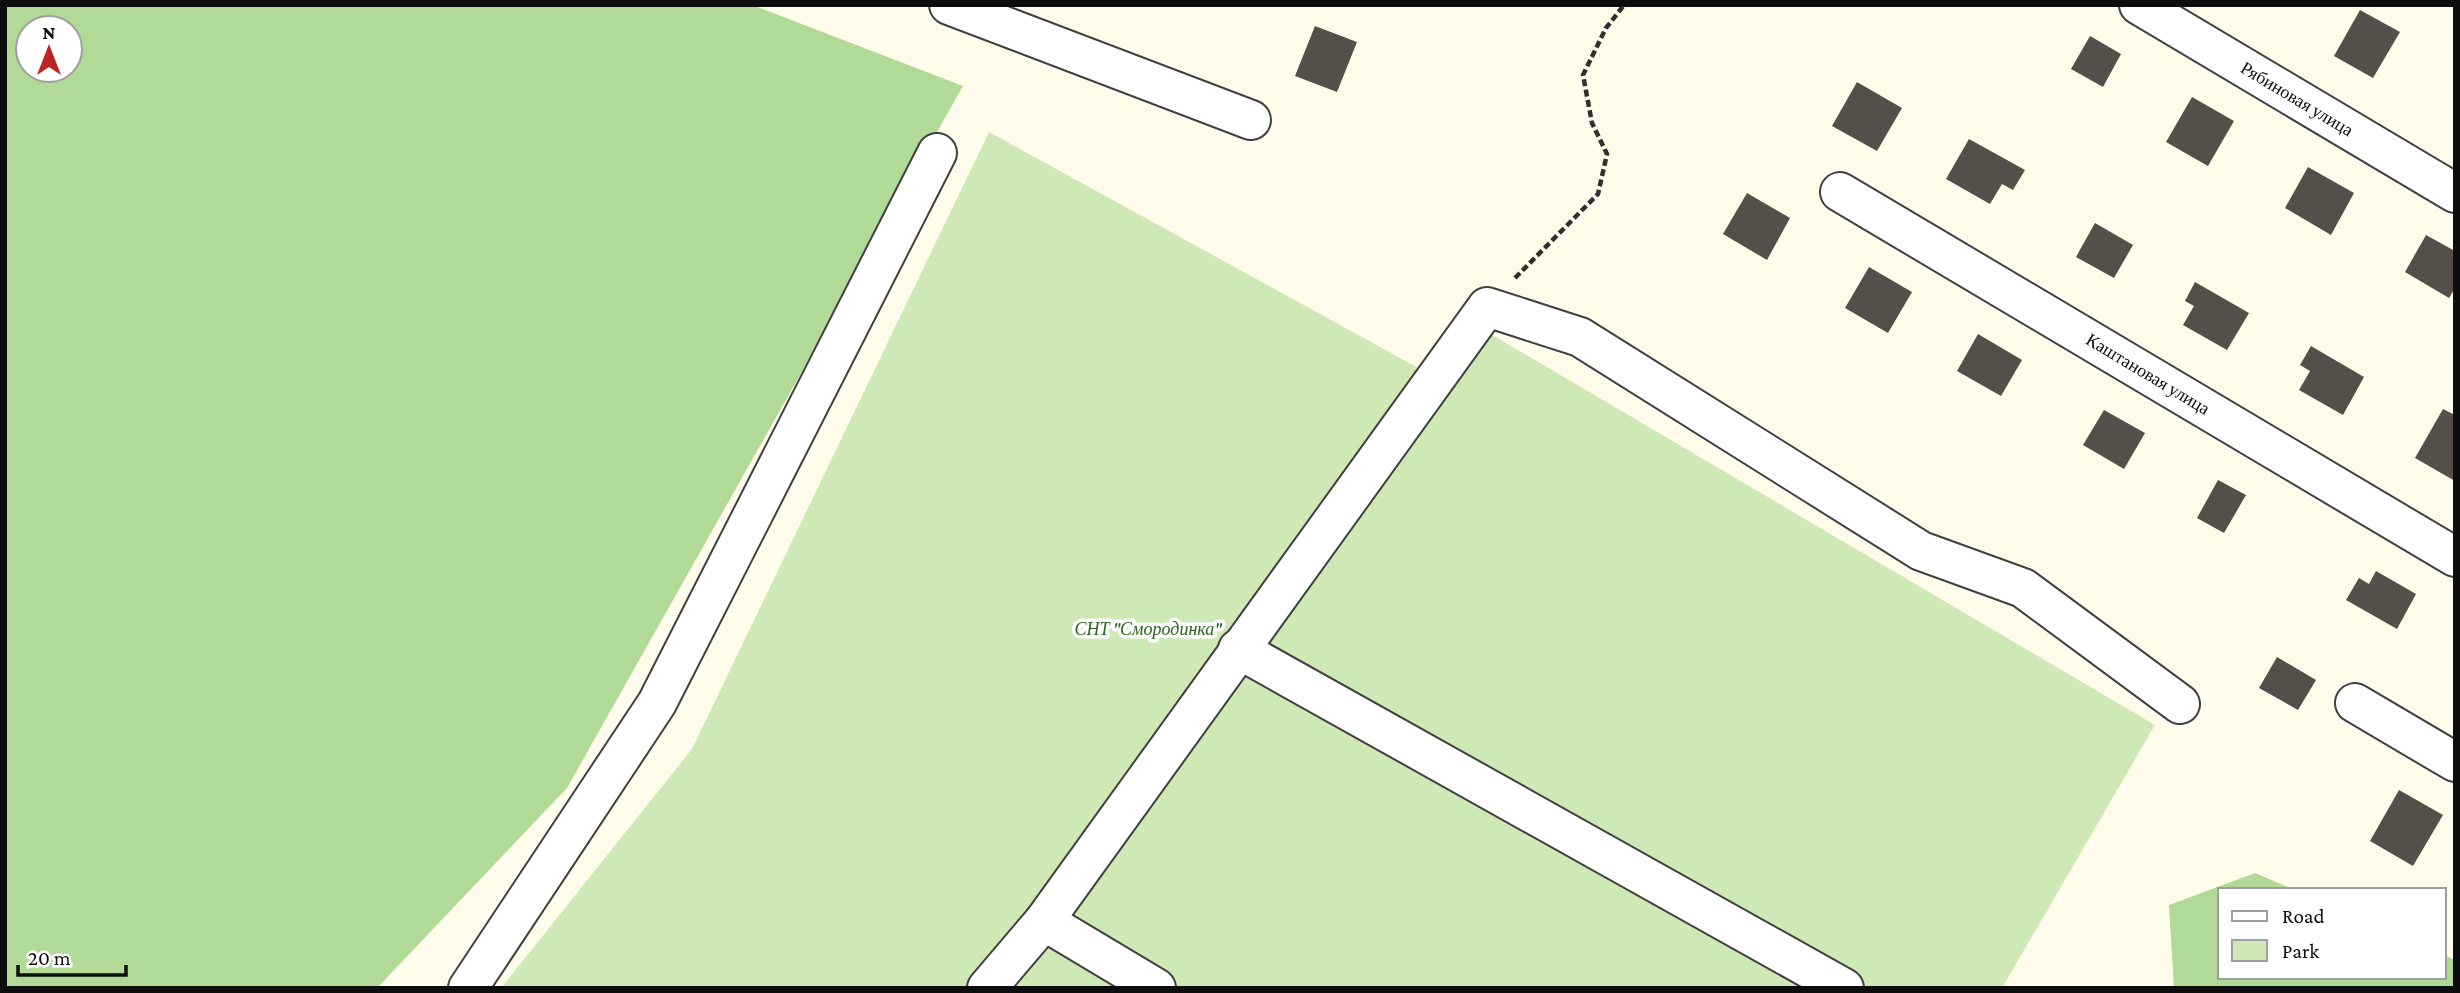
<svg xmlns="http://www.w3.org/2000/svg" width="2460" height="993" font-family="'Crimson Pro',serif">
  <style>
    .green { fill: #cee9b6 }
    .forest { fill: #b0da95; fill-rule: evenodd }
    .building { fill: #554f49 }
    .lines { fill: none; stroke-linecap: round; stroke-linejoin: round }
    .minor-casing { stroke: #404040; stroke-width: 42 }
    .path { stroke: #2f2f2f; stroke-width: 4.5; stroke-dasharray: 7 3.5; stroke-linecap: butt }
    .minor { stroke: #fff; stroke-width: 38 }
    .labels { text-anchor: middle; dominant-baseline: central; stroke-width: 7; stroke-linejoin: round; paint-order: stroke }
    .street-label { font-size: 18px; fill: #0d0d0d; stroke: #fff }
    .park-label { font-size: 18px; font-style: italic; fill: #28651d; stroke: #fff }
  </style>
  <rect width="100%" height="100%" fill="#fffcec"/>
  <!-- green -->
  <path class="green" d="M989,132L1453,387L1489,333L2155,725L2002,988H501L692,749Z"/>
  <!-- forest -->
  <g class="forest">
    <path d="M5,5H752L963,86L567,788L377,988H5ZM28,28H70V70H28Z"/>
    <path d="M2255,873L2295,890H2220V977H2444V955L2455,960V988H2174L2169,905Z"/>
  </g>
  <!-- building -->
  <g class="building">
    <path d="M2360,10L2400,32L2373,78L2334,56Z"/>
    <path d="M1315,26L1357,42L1337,92L1295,76Z"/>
    <path d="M2090,36L2121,54L2103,87L2071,69Z"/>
    <path d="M1857,82L1902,108L1877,151L1832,126Z"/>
    <path d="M2192,97L2234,121L2208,166L2166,142Z"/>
    <path d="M1969,139L2025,170L2013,190L2002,184L1990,204L1946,179Z"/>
    <path d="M2308,167L2354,193L2331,235L2285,208Z"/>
    <path d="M1747,193L1790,218L1767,260L1723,234Z"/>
    <path d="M2095,223L2133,245L2114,278L2076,257Z"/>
    <path d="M2426,235L2455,251V288L2449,298L2405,272Z"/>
    <path d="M1869,267L1912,292L1888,333L1845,308Z"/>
    <path d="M2195,282L2249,313L2227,350L2183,325L2194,306L2185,301Z"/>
    <path d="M1978,334L2022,360L2001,396L1957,371Z"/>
    <path d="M2311,346L2364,377L2343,415L2299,390L2310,371L2300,365Z"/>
    <path d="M2443,409L2455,415V481L2415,458Z"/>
    <path d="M2104,410L2145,433L2124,469L2083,445Z"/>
    <path d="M2218,480L2246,495L2224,533L2197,518Z"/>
    <path d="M2376,571L2416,594L2397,629L2346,600L2359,578L2369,584Z"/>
    <path d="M2277,657L2316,680L2298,710L2259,688Z"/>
    <path d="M2399,790L2443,815L2413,866L2370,841Z"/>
  </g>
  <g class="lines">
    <!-- minor casing -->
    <g class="minor-casing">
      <g id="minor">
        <path d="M949,5L1251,120"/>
        <path d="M2139,5L2455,193"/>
        <path d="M1840,192L2455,557"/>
        <path d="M1238,649L1844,988"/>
        <path d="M2355,703L2455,762"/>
        <path d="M1044,921L1156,988"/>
        <path d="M468,988L657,703L937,153"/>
        <path d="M987,988L1044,921L1487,307L1580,337L1921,551L2023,588L2180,704"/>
      </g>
    </g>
    <!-- path -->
    <path class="path" d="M1515,278L1598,194L1607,154L1592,123L1583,75L1606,28L1624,5"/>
    <!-- minor -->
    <use href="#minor" class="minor"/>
  </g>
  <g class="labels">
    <!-- street labels -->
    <g class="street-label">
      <text transform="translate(2297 99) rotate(31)">Рябиновая улица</text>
      <text transform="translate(2148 374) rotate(31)">Каштановая улица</text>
    </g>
    <!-- park labels -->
    <g class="park-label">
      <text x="1148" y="629">СНТ "Смородинка"</text>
    </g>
  </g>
  <!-- border -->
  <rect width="2460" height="993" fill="none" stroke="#0d0d0d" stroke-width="14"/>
  <!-- legend -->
  <rect x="2218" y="888" width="228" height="91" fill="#ffffff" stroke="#9e9e9e" stroke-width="2"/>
  <rect x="2232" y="911" width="35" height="10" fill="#ffffff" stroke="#9e9e9e" stroke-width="2"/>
  <text x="2282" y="923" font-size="21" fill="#0d0d0d">Road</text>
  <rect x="2232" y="940" width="35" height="21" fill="#cee9b6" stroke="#9e9e9e" stroke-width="2"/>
  <text x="2282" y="958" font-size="21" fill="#0d0d0d">Park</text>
  <!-- north arrow -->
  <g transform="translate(49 49)"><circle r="33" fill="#ffffff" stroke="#9e9e9e" stroke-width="2"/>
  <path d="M0-5L12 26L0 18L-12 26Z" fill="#bd2524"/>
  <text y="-10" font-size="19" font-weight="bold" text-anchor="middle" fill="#0d0d0d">N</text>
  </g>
  <!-- scale -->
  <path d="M18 965v10h108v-10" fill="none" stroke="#0d0d0d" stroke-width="3.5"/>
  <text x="28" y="965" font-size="21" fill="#0d0d0d" stroke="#ffffff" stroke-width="5" paint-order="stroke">20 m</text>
</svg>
